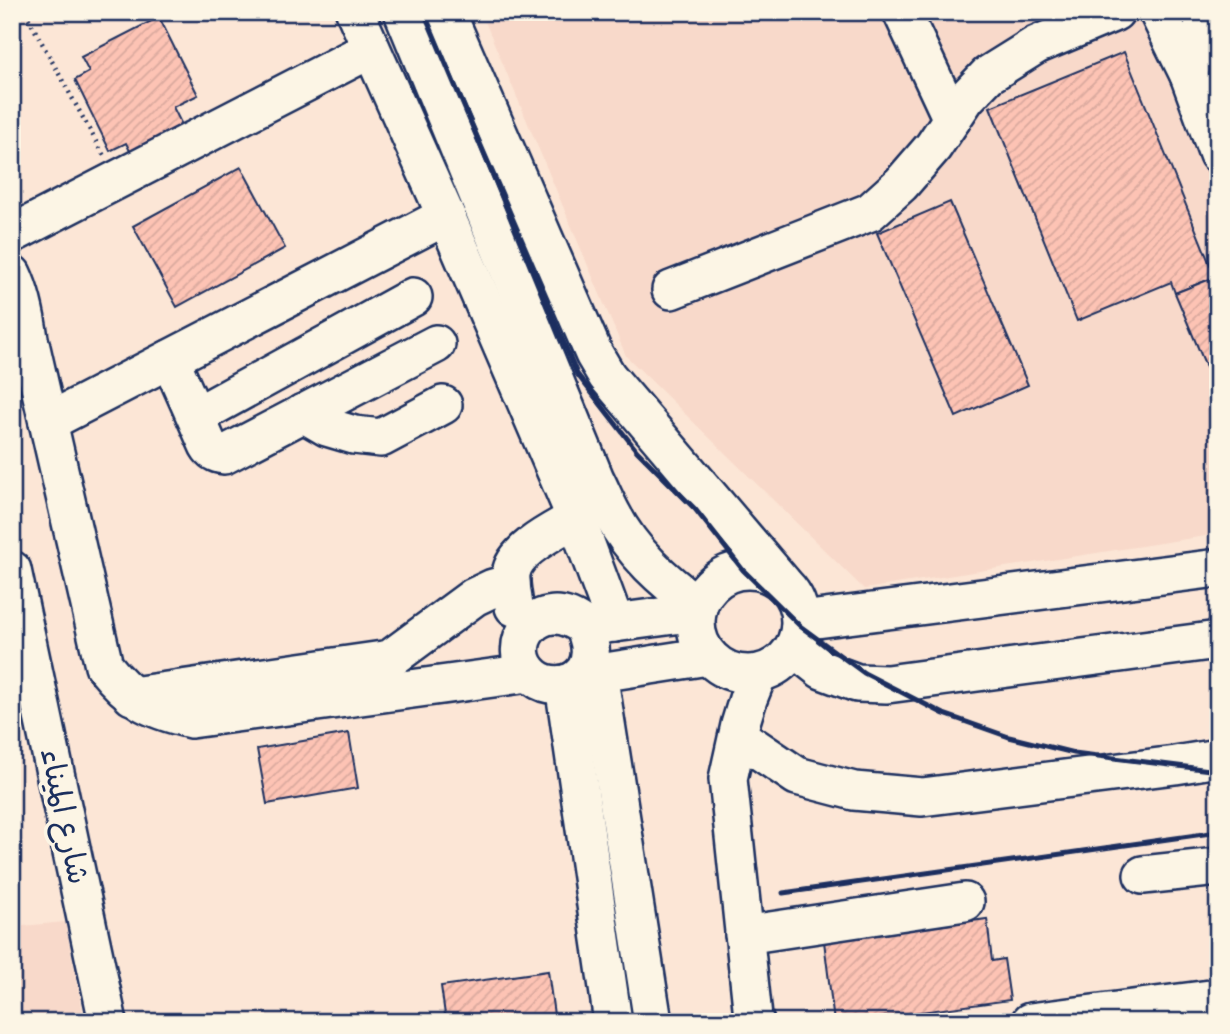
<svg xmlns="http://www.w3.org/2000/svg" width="1230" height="1034" font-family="Caveat,'Playpen Sans Arabic',sans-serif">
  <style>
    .built { fill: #f8d9ca }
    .building { fill: url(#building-hatch); stroke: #1b2f5e; stroke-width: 2 }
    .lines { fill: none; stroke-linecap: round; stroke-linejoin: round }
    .minor-casing { stroke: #1b2f5e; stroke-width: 42 }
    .path { stroke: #1b2f5e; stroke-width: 4.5; stroke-dasharray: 2 5; stroke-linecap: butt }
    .minor { stroke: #fcf5e5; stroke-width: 37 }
    .rail { stroke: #1b2f5e; stroke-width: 5 }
    .labels { text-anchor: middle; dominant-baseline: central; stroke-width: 7; stroke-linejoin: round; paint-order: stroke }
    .street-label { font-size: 30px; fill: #1b2f5e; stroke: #fcf5e5 }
  </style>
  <defs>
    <pattern id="building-hatch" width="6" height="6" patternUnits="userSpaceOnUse" patternTransform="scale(1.75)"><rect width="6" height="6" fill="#fdc3b4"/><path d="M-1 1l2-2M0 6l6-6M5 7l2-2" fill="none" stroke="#d8a89d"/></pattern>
  </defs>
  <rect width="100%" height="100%" fill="#fce6d6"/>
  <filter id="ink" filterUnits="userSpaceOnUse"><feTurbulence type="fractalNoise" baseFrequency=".0143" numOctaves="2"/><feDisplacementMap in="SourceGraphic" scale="14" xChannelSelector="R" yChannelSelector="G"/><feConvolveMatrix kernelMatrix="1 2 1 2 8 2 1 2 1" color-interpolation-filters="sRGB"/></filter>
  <g filter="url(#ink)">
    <!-- built -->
    <g class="built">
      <path d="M481,12H1218V534L864,589L626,356Z"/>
      <path d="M65,922L85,1022H12V927Z"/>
    </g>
    <!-- building -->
    <g class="building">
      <path d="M159,17L198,95L173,107L184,129L132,155L126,143L110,151L75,80L89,72L81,57Z"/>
      <path d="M1124,52L1215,277L1175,293L1171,282L1077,321L990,107Z"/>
      <path d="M241,167L285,248L177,307L133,226Z"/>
      <path d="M950,202L1028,385L956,417L877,233Z"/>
      <path d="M1218,276V395L1175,293Z"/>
      <path d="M349,733L358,788L267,804L257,749Z"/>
      <path d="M987,919L992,961L1004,959L1010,1000L848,1022H834L824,941Z"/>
      <path d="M548,971L555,1022H446L441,986Z"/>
    </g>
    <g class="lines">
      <!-- minor casing -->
      <g class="minor-casing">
        <g id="minor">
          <path d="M355,12L446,216L576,518L615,623"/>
          <path d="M403,12L595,479C601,491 606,503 612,514C632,553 664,581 698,606"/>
          <path d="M446,12L594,354L607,376L782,582"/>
          <path d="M902,12L952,119"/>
          <path d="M1158,12L1189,75"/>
          <path d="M1210,12L1199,37L1189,75L1218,154"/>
          <path d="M12,234L371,49"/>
          <path d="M12,274C22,295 26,316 29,339L104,666C131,700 149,709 191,719L529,673"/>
          <path d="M671,290L870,212L901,184L933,147L966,98L988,75L1036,45L1115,12"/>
          <path d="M170,359L208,445C212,452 216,454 224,455L436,344"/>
          <path d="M303,413L327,427L354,435L381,438L443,405"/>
          <path d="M196,416L413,297"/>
          <path d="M48,422L446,216"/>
          <circle cx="748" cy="622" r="52"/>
          <path d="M12,570L108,1022"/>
          <path d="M514,607C513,596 510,585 511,574C514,549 556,530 576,518"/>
          <path d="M801,621L1218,568"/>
          <path d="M584,627C595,649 593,677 565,684C554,686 543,684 534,677C498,648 540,590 584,627L697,612"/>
          <path d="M794,648L822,670L857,683L887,684L1218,640"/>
          <path d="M598,673L653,1022"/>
          <path d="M580,676L708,656"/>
          <path d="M564,684L613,1022"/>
          <path d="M132,696L390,659L474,597L493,588L511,583"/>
          <path d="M738,736L797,776L854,791L922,797L1175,765L1218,758"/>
          <path d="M1143,875L1218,867"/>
          <path d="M744,935L965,902"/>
          <path d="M755,1022L753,1017L728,779L740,725L748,699L758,674"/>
          <path d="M1030,1022L1218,998"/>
        </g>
      </g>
      <!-- path -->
      <path class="path" d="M25,12L104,156"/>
      <!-- minor -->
      <use href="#minor" class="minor"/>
      <!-- rail -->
      <g class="rail">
        <path d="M424,12L577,374L637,451L695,509L743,570L800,626L864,673L944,714L1009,737L1074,753L1218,771"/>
        <path d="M783,893L1218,832"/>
      </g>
    </g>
  </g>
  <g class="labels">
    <!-- street labels -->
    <g class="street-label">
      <text transform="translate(65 816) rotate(78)">شارع الميناء</text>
    </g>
  </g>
  <!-- margin -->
  <rect width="1230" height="1034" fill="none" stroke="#fcf5e5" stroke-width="42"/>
  <rect x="21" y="21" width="1188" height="992" fill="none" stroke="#1b2f5e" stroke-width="2.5" filter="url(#ink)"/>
</svg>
